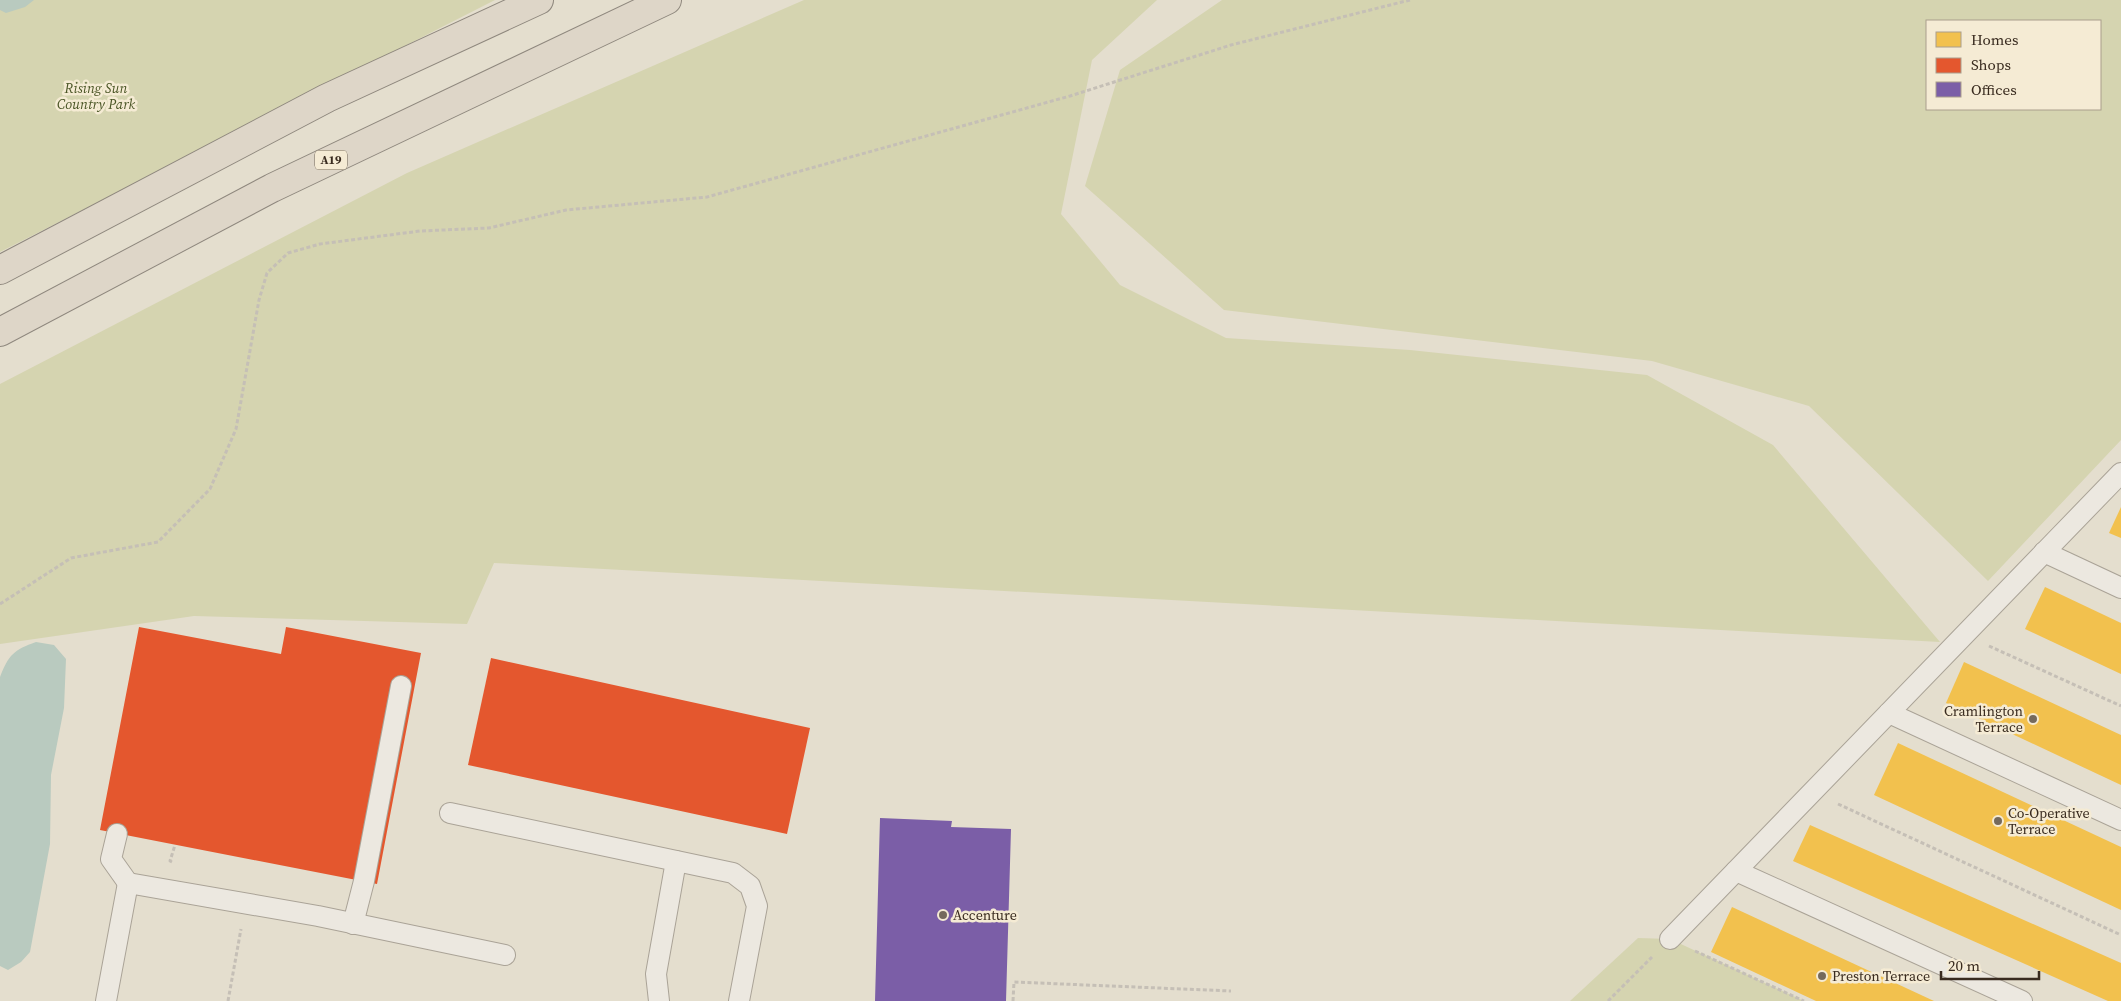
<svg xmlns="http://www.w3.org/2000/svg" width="2121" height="1001" font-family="'Source Serif 4',serif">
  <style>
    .green { fill: #d5d4b0; fill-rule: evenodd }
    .water { fill: #b9cabf }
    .homes { fill: #f2c14e }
    .shops { fill: #e4572e }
    .offices { fill: #7b5ea7 }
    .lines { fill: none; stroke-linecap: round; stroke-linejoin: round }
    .service-casing { stroke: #aaa397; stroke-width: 22 }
    .trunk-casing { stroke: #8f887e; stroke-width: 30 }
    .path { stroke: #c5bfb6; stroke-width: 3; stroke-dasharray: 4 2.5; stroke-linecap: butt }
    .service { stroke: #ece8e0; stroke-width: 20 }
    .trunk { stroke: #ded6c8; stroke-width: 28 }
    .poi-dot { fill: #756a5c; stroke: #f5ebd4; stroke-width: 2 }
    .labels { text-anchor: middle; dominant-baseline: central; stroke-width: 5; stroke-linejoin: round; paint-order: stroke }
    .shield { fill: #f5ebd4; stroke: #716555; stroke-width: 1 }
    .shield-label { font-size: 12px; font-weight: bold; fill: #392b1f }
    .park-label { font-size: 14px; font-style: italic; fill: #4a5525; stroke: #f5ebd4 }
    .poi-label { font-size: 14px; fill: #392b1f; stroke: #f5ebd4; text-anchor: start }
  </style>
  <rect width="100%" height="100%" fill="#e4dece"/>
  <!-- green -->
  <g class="green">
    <path d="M0,0H495L0,252Z"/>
    <path d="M804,0H1157L1092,60L1061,214L1120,285L1226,338L1410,350L1647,375L1773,445L1940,642L494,563L467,624L194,616L0,644V384L407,173Z"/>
    <path d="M1222,0H2121V440L1988,581L1809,406L1652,361L1224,310L1085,186L1120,70ZM1927,21H2100V109H1927Z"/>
    <path d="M1638,938L1670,939L1804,1001H1570Z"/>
  </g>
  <!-- water -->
  <g class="water">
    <path d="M0,0H34L25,7L6,13L0,10Z"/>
    <path d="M36,642L54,645L66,659L64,708L51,775L50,844L30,952L21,962L8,970L0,966V677C9,654 14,650 36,642Z"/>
  </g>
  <!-- homes -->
  <g class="homes">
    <path d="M2121,507V538L2109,533Z"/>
    <path d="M2045,587L2121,623V674L2025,629Z"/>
    <path d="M1964,662L2121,735V785L1946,703Z"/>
    <path d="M1898,743L2121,847V910L1874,795Z"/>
    <path d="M1810,825L2121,963V1001H2108L1793,861Z"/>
    <path d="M1732,907L1934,1001H1816L1711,952Z"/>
  </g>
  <!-- shops -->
  <g class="shops">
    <path d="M139,627L281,654L286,627L421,653L377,884L100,830Z"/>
    <path d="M491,658L810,728L787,834L468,765Z"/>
  </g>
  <!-- offices -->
  <path class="offices" d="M880,818L952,821L951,827L1011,829L1006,1001H875Z"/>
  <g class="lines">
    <!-- service casing -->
    <g class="service-casing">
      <g id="service">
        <path d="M2044,552L2121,588"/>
        <path d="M1889,713L2121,820"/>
        <path d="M450,813L733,873L750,886L757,906L739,1001"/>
        <path d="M117,834L111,859L128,883"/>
        <path d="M1736,871L2022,1001"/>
        <path d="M353,924L364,881L401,686"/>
        <path d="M1670,939L2121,473"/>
        <path d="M106,1001L128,883L318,916L505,955"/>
        <path d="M659,1001L656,974L676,861"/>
      </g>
    </g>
    <!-- trunk casing -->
    <g class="trunk-casing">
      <g id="trunk">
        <path d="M0,270L327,98L539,0"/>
        <path d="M0,332L272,188L667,0"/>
      </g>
    </g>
    <!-- path -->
    <g class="path">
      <path d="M0,604L71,558L158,542L210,489L236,429L259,300L267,273L288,253L320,244L420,231L489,228L566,210L707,197L1070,96L1231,45L1410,0"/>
      <path d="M1989,646L2121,706"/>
      <path d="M1838,804L2121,935"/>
      <path d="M172,862L170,861L175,845"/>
      <path d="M1695,951L1804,1001"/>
      <path d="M228,1001L241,929"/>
      <path d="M1013,1001L1014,982L1231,991"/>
      <path d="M1608,1001L1652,957"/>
    </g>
    <!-- service -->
    <use href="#service" class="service"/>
    <!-- trunk -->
    <use href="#trunk" class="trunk"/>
  </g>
  <!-- markers -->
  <g class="poi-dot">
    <circle cx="2033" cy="719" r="5"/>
    <circle cx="1998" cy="821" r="5"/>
    <circle cx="943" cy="915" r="5"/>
    <circle cx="1822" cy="976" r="5"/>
  </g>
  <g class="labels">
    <!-- shield labels -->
    <rect class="shield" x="315" y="150.5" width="32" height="19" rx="4"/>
    <g class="shield-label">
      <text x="331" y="160">A19</text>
    </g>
    <!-- park labels -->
    <g class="park-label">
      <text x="96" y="88">Rising Sun<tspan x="96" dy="16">Country Park</tspan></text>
    </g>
    <!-- poi labels -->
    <g class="poi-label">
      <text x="2023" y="711" text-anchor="end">Cramlington<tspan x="2023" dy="16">Terrace</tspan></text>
      <text x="2008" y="813">Co-Operative<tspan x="2008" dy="16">Terrace</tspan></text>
      <text x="953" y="915">Accenture</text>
      <text x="1832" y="976">Preston Terrace</text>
    </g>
  </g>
  <!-- legend -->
  <rect x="1926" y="20" width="175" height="90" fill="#f5ebd4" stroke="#aa9e8c"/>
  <rect x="1936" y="32" width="25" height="15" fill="#f2c14e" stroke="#aa9e8c"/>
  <text x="1971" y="45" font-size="15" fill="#392b1f">Homes</text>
  <rect x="1936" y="58" width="25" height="15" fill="#e4572e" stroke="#aa9e8c"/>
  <text x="1971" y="70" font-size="15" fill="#392b1f">Shops</text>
  <rect x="1936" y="82" width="25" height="15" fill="#7b5ea7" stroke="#aa9e8c"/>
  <text x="1971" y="95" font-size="15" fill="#392b1f">Offices</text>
  <!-- scale -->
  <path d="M1941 971v8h98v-8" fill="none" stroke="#392b1f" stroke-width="2.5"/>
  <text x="1948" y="971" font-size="15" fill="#392b1f" stroke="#f5ebd4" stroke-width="4" paint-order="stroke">20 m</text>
</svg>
